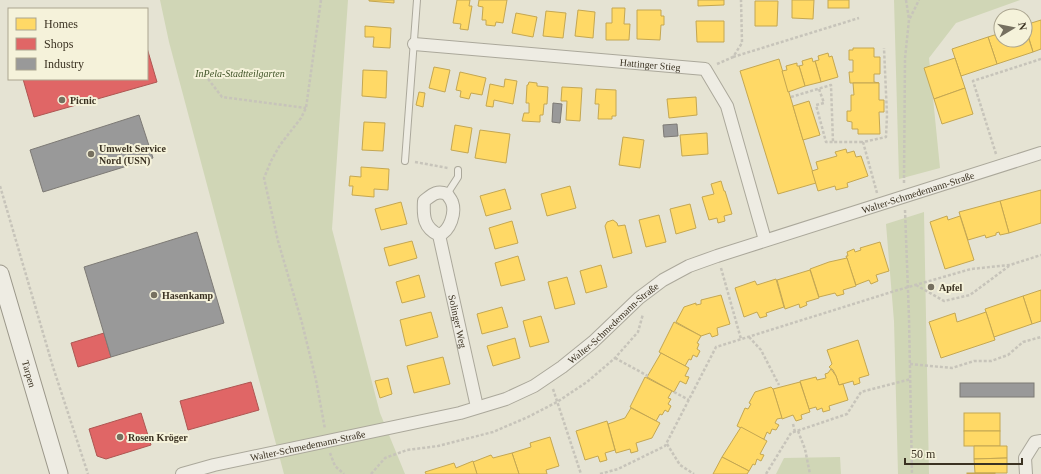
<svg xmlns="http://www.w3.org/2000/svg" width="1041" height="474" font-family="Georgia,serif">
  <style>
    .green { fill: #d0d6b6 }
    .homes { fill: #ffd966; stroke: #c4a752 }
    .shops { fill: #e06666; stroke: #ae5652 }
    .industry { fill: #999; stroke: #7d7a75 }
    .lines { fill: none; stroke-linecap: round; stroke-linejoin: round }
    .lane-casing { stroke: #aba89b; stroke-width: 8 }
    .street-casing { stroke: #aba89b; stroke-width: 14 }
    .secondary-casing { stroke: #9b978a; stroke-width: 19 }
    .path { stroke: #c7c4ba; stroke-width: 2.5; stroke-dasharray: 3 2; stroke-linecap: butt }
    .lane { stroke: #eeece3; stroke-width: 6 }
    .street { stroke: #eeece3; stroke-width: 12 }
    .secondary { stroke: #eeece3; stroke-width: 17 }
    .poi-dot { fill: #767060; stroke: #f5f2da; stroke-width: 1.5 }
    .labels { text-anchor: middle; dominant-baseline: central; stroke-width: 4; stroke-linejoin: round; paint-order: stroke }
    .street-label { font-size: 10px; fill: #3b3222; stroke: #f5f2da }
    .park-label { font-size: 10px; font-style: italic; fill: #43562a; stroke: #f5f2da }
    .poi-label { font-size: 10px; font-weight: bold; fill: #3b3222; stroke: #f5f2da; text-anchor: start }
  </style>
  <rect width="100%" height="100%" fill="#e5e3d3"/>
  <!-- green -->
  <g class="green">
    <path d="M160,0H348L332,229L380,413L405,474H284L169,42Z"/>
    <path d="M894,0H1020L956,23L929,58L940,168L899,179Z"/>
    <path d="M924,212L929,474H898L894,321L886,224Z"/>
    <path d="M840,457L841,474H776L784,458Z"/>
  </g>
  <!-- homes -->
  <g class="homes">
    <path d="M369,0H394V3L369,1Z"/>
    <path d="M457,0H470L469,6H472L468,30L460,29L461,24L453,23Z"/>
    <path d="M479,0H507L503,23L496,22L495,26L486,25V20H482L483,7L478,6Z"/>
    <path d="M698,0H724V5L698,6Z"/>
    <path d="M792,0H814L813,19L792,18Z"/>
    <rect x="828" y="0" width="21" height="8"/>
    <path d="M755,1H778L777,26H755Z"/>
    <path d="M612,8H625L624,24H630L629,40H606V23H612Z"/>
    <path d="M578,10L595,12L593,38L575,36Z"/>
    <path d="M637,10H661V16H664V25H661L660,40L637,39Z"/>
    <path d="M546,11L566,13L563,38L543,36Z"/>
    <path d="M516,13L537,17L533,37L512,33Z"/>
    <path d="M1041,20V49L1033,52L1025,25Z"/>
    <path d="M696,21H724V42H697Z"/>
    <path d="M365,26L391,28L390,48L373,47L374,37H365Z"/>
    <path d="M1025,27L1033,52L997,64L988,37L1001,33V40H1025Z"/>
    <path d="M988,37L997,64L961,76L952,49Z"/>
    <path d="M853,48H874V57H880V74H874V82L879,83H850L849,72H853V60H849V50H853Z"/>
    <path d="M828,53L829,57L832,56L838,77L821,82L815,61L819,60L818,56Z"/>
    <path d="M812,58L813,62L815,61L821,82L805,86L799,66L803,65L802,61Z"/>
    <path d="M955,58L965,88L934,99L924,68Z"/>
    <path d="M779,59L816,183L778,194L740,71Z"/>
    <path d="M797,63V66H799L805,86L788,92L782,71L787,70L786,66Z"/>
    <path d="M434,67L450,70L445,92L429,88Z"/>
    <path d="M363,70L387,71L386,98L362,96Z"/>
    <path d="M460,72L486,78L482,95L471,93L469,99L460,97L461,91L456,90Z"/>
    <path d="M505,79L517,81L513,104L494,100L493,107L486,106L490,84L504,87Z"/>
    <path d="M529,82L537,83V86L548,87L547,104H544L543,115H540V122L522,121L524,113H529V103H526L527,85H528Z"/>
    <path d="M853,83H879V100H884V112H879L880,134H858V129H852V122L847,121V111H851V95H854Z"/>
    <path d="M562,87L582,88L580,121L566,120L567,101H561Z"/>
    <path d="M965,88L973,114L942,124L934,99Z"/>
    <path d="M596,89L616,90V116H612V119H598L599,104H595Z"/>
    <path d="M419,92L425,93L423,107L416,105Z"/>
    <path d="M696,97L697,115L669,118L667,99Z"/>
    <path d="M809,101L820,135L803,140L793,106Z"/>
    <path d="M364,122L385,123L383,151L362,150Z"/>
    <path d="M455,125L472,128L468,153L451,150Z"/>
    <path d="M480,130L510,134L506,163L475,158Z"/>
    <path d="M707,133L708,154L682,156L680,135Z"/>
    <path d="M623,137L644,140L640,168L619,165Z"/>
    <path d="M846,149L847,153L854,151L856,157L861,156L868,176L847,183L848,187L836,190L835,186L818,191L812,171L818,169L816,162L837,156L835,152Z"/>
    <path d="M361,167L389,169L388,190L374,189V197L352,195L353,186H349L350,176L361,177Z"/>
    <path d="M721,181L724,191H725L732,214L724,216L725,221L718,223L717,218L709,220L702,197L714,194L711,184Z"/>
    <path d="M570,186L576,208L547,216L541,194Z"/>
    <path d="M505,189L511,209L486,216L480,196Z"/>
    <path d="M1041,190V223L1009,233L1000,201Z"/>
    <path d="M1000,201L1009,233L1000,235L999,232L996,233V235L986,238L985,235L968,240L959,212Z"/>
    <path d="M401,202L407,224L381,230L375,209Z"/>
    <path d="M690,204L696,228L676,234L670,209Z"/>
    <path d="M659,215L666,242L646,247L639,220Z"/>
    <path d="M947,216L948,220L960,216L974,260L945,269L930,222Z"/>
    <path d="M613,220L617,223L618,226L625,225L632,253L613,258L605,226L607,222Z"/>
    <path d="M512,221L518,243L495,249L489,228Z"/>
    <path d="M412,241L417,258L389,266L384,248Z"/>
    <path d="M880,242L889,271L876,275L878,281L871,284L869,280L856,285L846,256H848L847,252L854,249L855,252L861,250L860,248Z"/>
    <path d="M518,256L525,280L501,286L495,263Z"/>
    <path d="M847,258L856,286L843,290L844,294L837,296L835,293L819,297L810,269L829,262Z"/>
    <path d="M601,265L607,287L586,293L580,271Z"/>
    <path d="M810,270L819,298L806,302L807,305L800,308L799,304L785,309L777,280Z"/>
    <path d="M419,275L425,297L402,303L396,282Z"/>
    <path d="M567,277L575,304L555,309L548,282Z"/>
    <path d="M776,279L784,307L766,313L767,316L760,318L757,312L744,317L735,288L755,281L757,285Z"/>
    <path d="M1041,290V321L1032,324L1023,296Z"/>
    <path d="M721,295L730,324L717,328L718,335L712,337L710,333L701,336L676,322L684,307L696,303V305L701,304V300Z"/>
    <path d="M1023,296L1032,324L994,337L985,309Z"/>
    <path d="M502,307L508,327L482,334L477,314Z"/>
    <path d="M431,312L438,337L406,346L400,320Z"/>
    <path d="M986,312L995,340L941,358L929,322L955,313L957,322Z"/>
    <path d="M541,316L549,342L530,347L523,321Z"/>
    <path d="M674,322L701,336L697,343L699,344L697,349L700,351L697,357L693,355L691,360L689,359L685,366L659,352Z"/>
    <path d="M515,338L520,358L493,366L487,346Z"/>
    <path d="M858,340L869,375L859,378L860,383L854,385L853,381L839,385L836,376L833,370L829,367L832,364L827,350Z"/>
    <path d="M661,353L689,368L685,376L689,377L686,384L680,381L674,392L647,377Z"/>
    <path d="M443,357L450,384L414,393L407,366Z"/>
    <path d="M831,369L836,376L839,385L843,384L848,400L829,406L830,410L823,412L822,408L817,410L816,407L809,409L800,381L816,377L817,380L826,378L825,374L828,373Z"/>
    <path d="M645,377L672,391L668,398L671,399L668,404L671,406L668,412L665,410L662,415L660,414L656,421L630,407Z"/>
    <path d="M388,378L392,394L380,398L375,381Z"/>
    <path d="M800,382L810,412L801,415L802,419L796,421L793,415L782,419L773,389Z"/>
    <path d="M771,387L773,389L782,418L777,419L775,423L779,425L776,430L772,429L770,434L767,432L764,439H762L737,426L745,408L748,409L751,404L749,403L755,392Z"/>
    <path d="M631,408L660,423L652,438L636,443L638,451L631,453L630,449L616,453L608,424L625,418Z"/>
    <rect x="964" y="413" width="36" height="18"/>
    <path d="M607,421L615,450L605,453L607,460L600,462L598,456L585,460L576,431Z"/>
    <path d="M741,427L767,441L760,454L764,455L761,461L757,459L755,465L753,464L749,471L722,457Z"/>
    <rect x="964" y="431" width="36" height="15"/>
    <path d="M550,437L559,466L546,470L547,474H519L512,453L531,447L530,443Z"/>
    <path d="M974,446H1007V458L974,459Z"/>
    <path d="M512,453L519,474H477L473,462L491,455L493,458Z"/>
    <path d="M722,457L749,471L747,474H713Z"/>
    <path d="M1007,458V473H975L974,459Z"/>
    <path d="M473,461L477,474H426L425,472L454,463L456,468Z"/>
    <rect x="967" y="473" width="28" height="1"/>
  </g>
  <!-- shops -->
  <g class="shops">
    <path d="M147,48L157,82L34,117L23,79H147Z"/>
    <path d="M104,333L111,357L78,367L71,343Z"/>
    <path d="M251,382L259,410L188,430L180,401Z"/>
    <path d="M141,413L151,445L106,459L97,456L89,429Z"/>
  </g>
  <!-- industry -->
  <g class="industry">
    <path d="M553,103L562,104L560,123L552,122Z"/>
    <path d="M139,115L153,158L43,192L30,150Z"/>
    <path d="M677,124L678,136L664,137L663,125Z"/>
    <path d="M197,232L224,323L111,357L84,267Z"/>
    <rect x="960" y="383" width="74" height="14"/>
  </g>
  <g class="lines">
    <!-- lane casing -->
    <g class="lane-casing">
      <g id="lane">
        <path d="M405,161L417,0"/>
        <path d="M447,194L458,177V170"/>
      </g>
    </g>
    <!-- street casing -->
    <g class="street-casing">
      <g id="street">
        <path id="s1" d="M414,44L705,69L727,106L765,240"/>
        <path id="s2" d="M439,235C424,228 423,217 424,201C432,195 436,190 447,194C448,196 451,199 452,202C456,213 450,231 439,235L477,407"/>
        <path id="s3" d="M182,474L214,465L460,413L506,399L534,386L562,367L593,342L639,298L663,280L689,266L717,256L1041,153"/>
        <path d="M1026,474L1025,458L1035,442L1041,441"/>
      </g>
    </g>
    <!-- secondary casing -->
    <g class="secondary-casing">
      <g id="secondary">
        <path id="s4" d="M0,274L59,474"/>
      </g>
    </g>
    <!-- path -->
    <g class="path">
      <path d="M321,0L306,108L301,118L280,145L271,161L264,178L278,241L302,323L316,380L325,429"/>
      <path d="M906,0L909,19"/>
      <path d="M733,57L859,18"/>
      <path d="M717,64L733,57L742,43L741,0"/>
      <path d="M205,75L222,97L306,108"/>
      <path d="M819,89L824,103L816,105L826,142H833"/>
      <path d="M791,97L831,85L833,142H863"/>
      <path d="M996,154L973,81L1041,59"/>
      <path d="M415,162L448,168"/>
      <path d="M904,183L905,58L909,20L919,0"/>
      <path d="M0,186L53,367L88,474"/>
      <path d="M877,193L863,142L886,137L887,115L884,48"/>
      <path d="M905,210L909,318L912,474"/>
      <path d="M721,268L741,339"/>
      <path d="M916,285L944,301L970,295L1009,266"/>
      <path d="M749,337L761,350L779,385"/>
      <path d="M615,358L648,376"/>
      <path d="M910,364L952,368L974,361H991L1008,355L1023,342L1041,337"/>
      <path d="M553,389L581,474"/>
      <path d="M674,392L689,400"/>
      <path d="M793,424L795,432"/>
      <path d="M798,431L805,449L810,474"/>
      <path d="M667,444L680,465L694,474"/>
      <path d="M330,453L335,466L344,474"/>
      <path d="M371,474L385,458L407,450L438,446L493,432L528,417L557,402L587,382L615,358L638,332L643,314"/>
      <path d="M600,474L618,469L665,446L716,347L898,290L971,269L1010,265L1041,255"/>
      <path d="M766,474L791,433L847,414L861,392L911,379"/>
    </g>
    <!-- lane -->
    <use href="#lane" class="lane"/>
    <!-- street -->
    <use href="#street" class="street"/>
    <!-- secondary -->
    <use href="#secondary" class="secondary"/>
  </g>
  <!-- markers -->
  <g class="poi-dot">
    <circle cx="62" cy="100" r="4"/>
    <circle cx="91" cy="154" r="4"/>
    <circle cx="931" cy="287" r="4"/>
    <circle cx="154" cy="295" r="4"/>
    <circle cx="120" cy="437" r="4"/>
  </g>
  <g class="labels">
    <!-- street labels -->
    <g class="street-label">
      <text stroke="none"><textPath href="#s1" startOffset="237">Hattinger Stieg</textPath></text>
      <text stroke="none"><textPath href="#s3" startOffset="801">Walter-Schmedemann-Straße</textPath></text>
      <text stroke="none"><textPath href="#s2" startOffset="202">Solinger Weg</textPath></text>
      <text stroke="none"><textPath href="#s3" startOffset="465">Walter-Schmedemann-Straße</textPath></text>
      <text stroke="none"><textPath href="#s4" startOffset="104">Tarpen</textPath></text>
      <text stroke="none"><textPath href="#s3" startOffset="129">Walter-Schmedemann-Straße</textPath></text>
    </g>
    <!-- park labels -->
    <g class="park-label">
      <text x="240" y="73">InPela-Stadtteilgarten</text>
    </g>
    <!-- poi labels -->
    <g class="poi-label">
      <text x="70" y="100">Picnic</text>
      <text x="99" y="148">Umwelt Service<tspan x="99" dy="12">Nord (USN)</tspan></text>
      <text x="939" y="287">Apfel</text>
      <text x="162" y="295">Hasenkamp</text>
      <text x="128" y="437">Rosen Kröger</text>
    </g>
  </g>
  <!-- legend -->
  <rect x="8" y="8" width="140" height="72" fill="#f5f2da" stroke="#aba590"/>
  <rect x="16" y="18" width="20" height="12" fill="#ffd966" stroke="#aba590"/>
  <text x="44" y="28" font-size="12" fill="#3b3222">Homes</text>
  <rect x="16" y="38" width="20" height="12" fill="#e06666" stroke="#aba590"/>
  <text x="44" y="48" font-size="12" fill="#3b3222">Shops</text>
  <rect x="16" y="58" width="20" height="12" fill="#999999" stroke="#aba590"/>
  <text x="44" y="68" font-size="12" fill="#3b3222">Industry</text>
  <!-- north arrow -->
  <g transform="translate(1013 28) rotate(80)"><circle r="19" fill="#f5f2da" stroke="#aba590"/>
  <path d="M0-3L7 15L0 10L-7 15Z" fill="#767060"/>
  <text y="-6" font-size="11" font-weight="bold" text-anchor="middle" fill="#3b3222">N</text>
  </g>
  <!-- scale -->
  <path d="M905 458v6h117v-6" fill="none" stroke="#3b3222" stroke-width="2"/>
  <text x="911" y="458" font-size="12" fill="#3b3222" stroke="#f5f2da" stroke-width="3" paint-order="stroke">50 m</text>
</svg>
